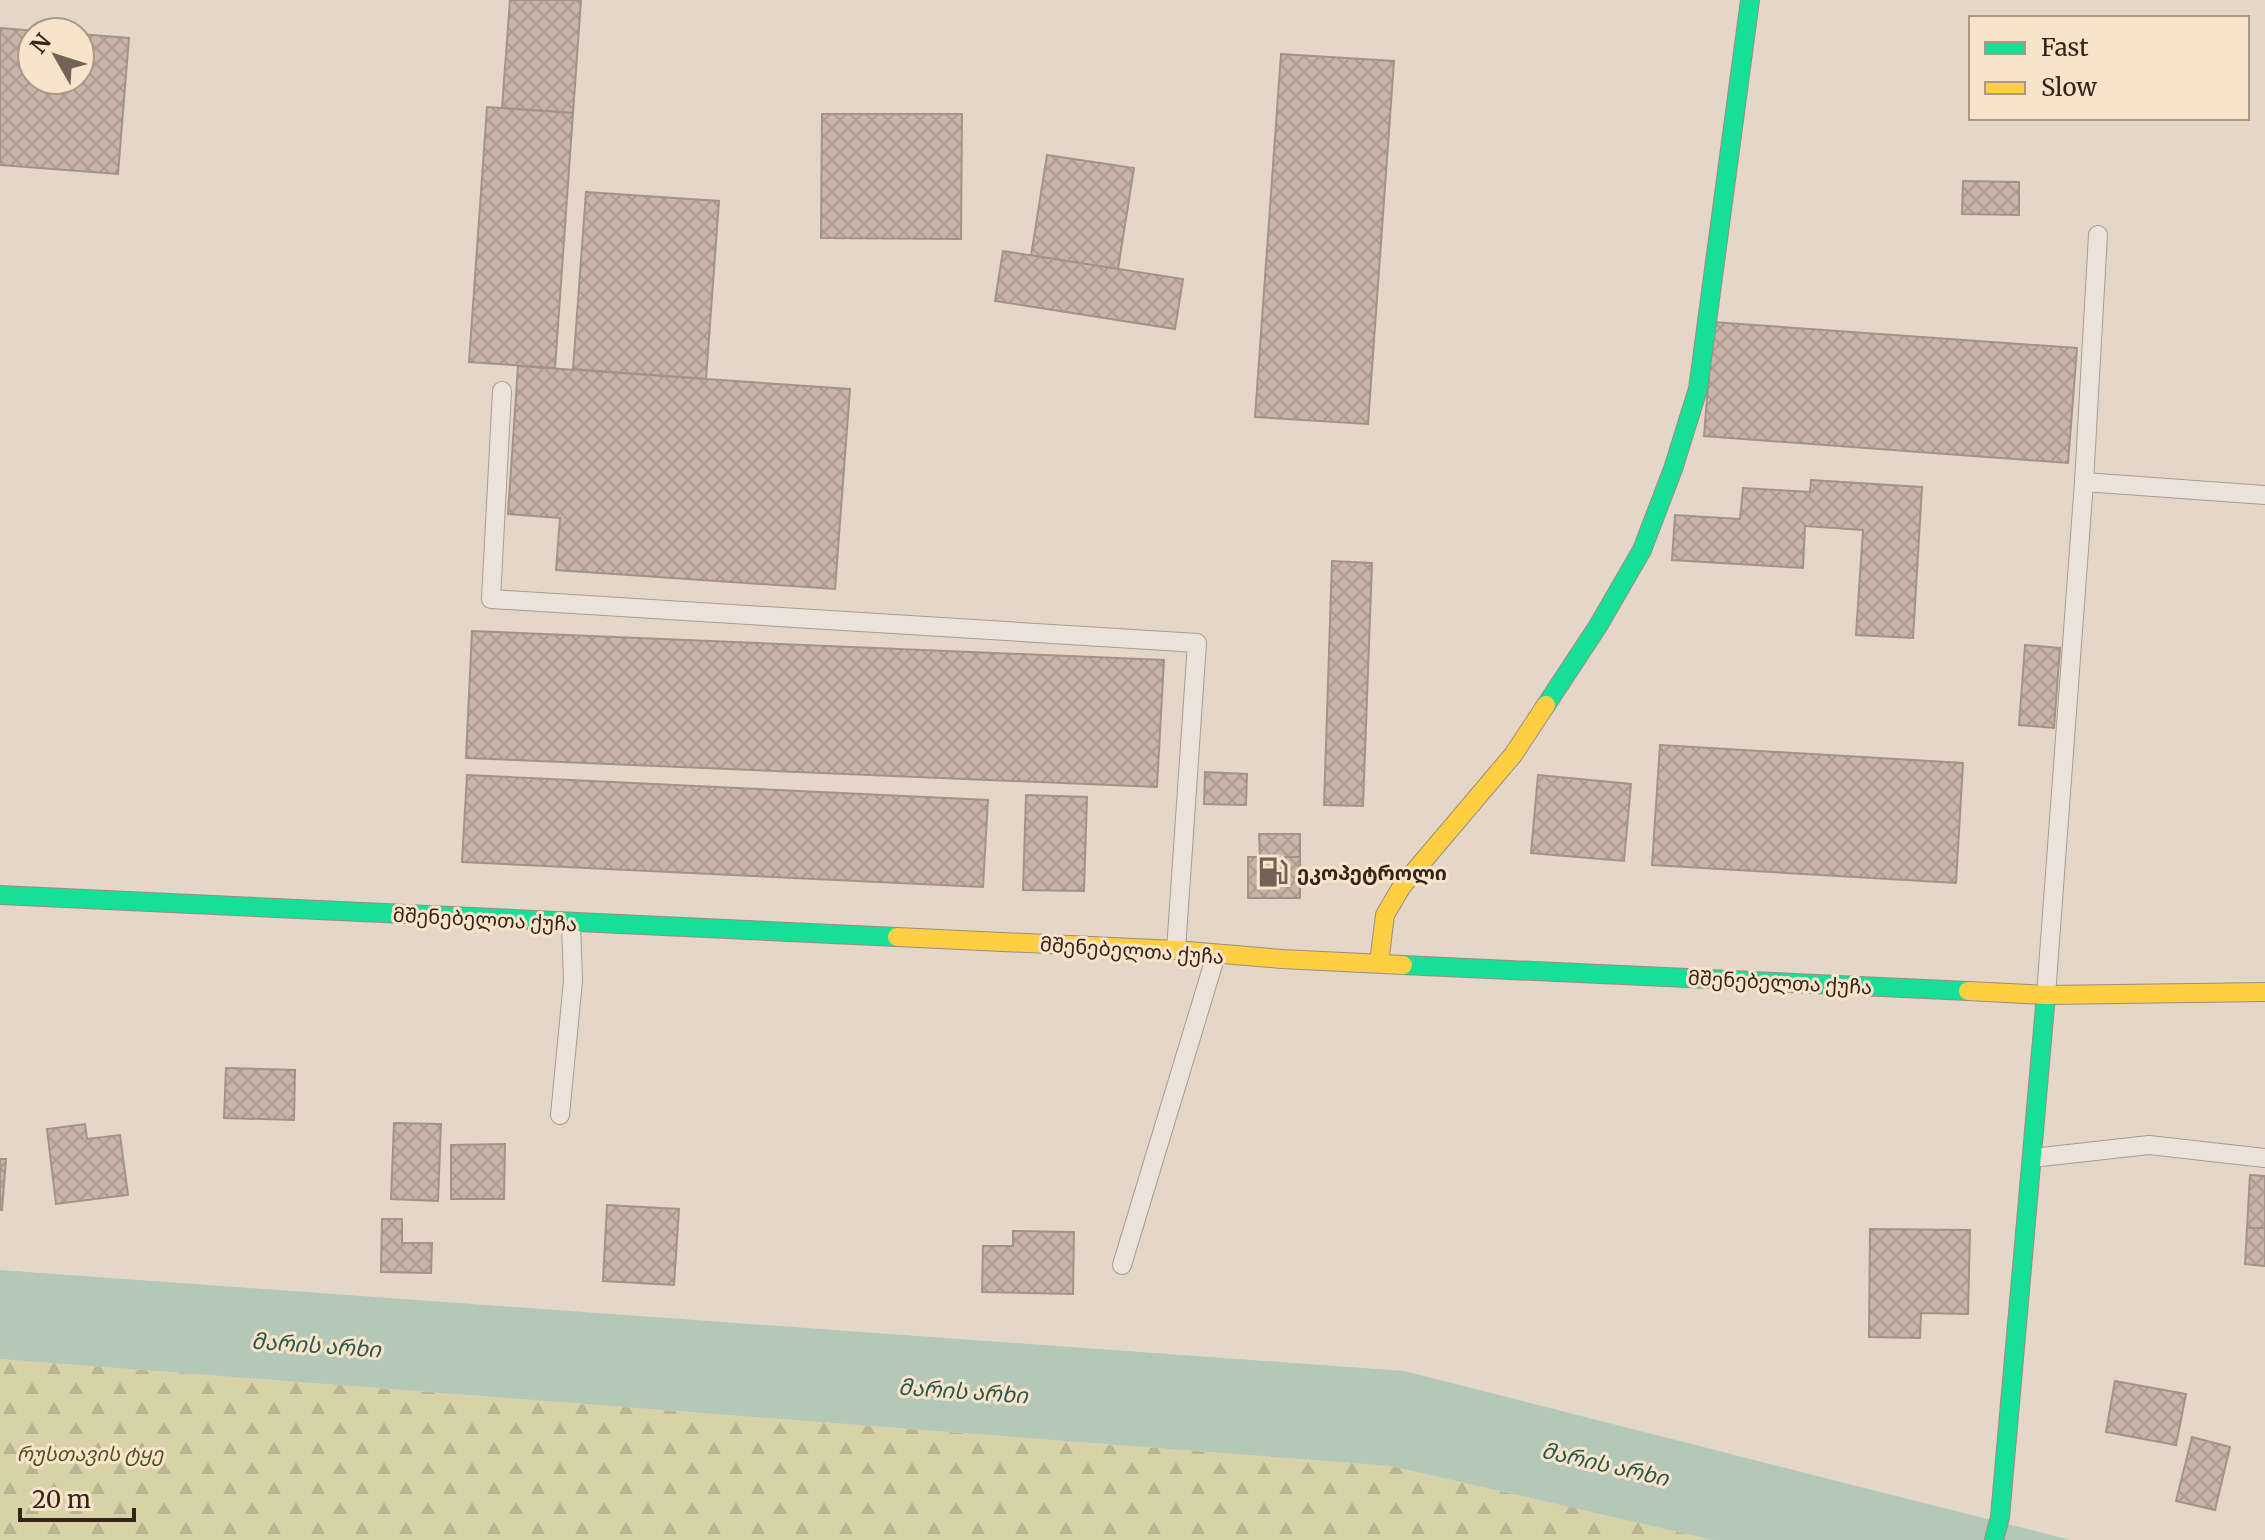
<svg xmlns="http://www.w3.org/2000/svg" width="2265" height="1540" font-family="Merriweather,'Noto Sans Georgian',serif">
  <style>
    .forest { fill: url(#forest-firs) }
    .water { fill: #b4c8b8 }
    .building { fill: url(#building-cross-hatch); stroke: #a49287; stroke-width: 2 }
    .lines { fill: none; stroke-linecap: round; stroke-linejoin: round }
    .lane-casing { stroke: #a89c91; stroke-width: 20 }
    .fast-casing { stroke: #988c81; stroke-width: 20 }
    .slow-casing { stroke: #988c81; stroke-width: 20 }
    .lane { stroke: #ebe3da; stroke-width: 18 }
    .fast { stroke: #16e098; stroke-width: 18 }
    .slow { stroke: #ffcf43; stroke-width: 18 }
    .labels { text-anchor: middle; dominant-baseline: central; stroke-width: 6; stroke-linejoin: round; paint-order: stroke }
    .poi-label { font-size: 20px; font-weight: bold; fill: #36231a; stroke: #f8e4ca; text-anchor: start }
    .street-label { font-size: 20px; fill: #36231a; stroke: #f8e4ca }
    .park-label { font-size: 20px; font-style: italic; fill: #4f541f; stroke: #f8e4ca }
    .water-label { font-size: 22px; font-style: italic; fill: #27584d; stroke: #f8e4ca }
  </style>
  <defs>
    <pattern id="forest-firs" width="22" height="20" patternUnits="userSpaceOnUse" patternTransform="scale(2)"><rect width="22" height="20" fill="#d8d2a8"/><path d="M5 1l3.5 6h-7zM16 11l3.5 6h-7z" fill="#bab490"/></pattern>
    <pattern id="building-cross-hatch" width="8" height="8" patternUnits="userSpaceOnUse" patternTransform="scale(2)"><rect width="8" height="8" fill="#c8b4a8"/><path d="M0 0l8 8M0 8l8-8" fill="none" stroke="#ac9a90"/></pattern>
  </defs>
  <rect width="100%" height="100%" fill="#e4d7c7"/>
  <!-- forest -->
  <path class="forest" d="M0,1359L1391,1466L1713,1540H0Z"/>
  <!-- water -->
  <path class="water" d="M0,1270L1404,1371L2070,1540H1713L1391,1466L0,1359Z"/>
  <!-- building -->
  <g class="building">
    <path d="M510,0H581L573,113L502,108Z"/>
    <path d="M0,28L51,32H32V80H80V34L129,38L118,174L0,165Z"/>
    <path d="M1281,54L1394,61L1368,424L1255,417Z"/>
    <path d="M487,107L573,113L555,368L469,362Z"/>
    <path d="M822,114H962L961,239L821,238Z"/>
    <path d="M1047,155L1134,168L1118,269L1031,256Z"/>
    <path d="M1963,181L2019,182V215L1962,214Z"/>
    <path d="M586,192L719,201L706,379L573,369Z"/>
    <path d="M1003,251L1183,279L1175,329L995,301Z"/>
    <path d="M1713,322L2077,348L2068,463L1704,436Z"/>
    <path d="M518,366L850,389L835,589L556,570L560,518L508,514Z"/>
    <path d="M1811,480L1922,487L1913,638L1856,635L1863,530L1805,526L1803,568L1672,560L1675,515L1740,519L1743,488L1810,492Z"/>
    <path d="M1332,561L1372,563L1363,806L1324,805Z"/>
    <path d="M472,631L1164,660L1157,787L466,758Z"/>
    <path d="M2025,645L2060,648L2054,728L2019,725Z"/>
    <path d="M1660,745L1963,763L1956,883L1652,865Z"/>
    <path d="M1205,772L1247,774L1246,805L1204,804Z"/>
    <path d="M467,775L988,800L983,887L462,862Z"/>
    <path d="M1538,775L1631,784L1624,861L1531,853Z"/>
    <path d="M1026,795L1087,797L1084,891L1023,890Z"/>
    <path d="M1259,834H1300V857H1260Z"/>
    <rect x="1248" y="857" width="52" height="41"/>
    <path d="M226,1068L295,1070L294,1120L224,1118Z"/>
    <path d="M394,1123L441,1124L438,1201L391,1199Z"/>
    <path d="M85,1124L87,1139L120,1135L128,1195L56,1204L47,1129Z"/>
    <path d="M505,1144L504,1199H451V1145Z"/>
    <path d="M0,1159H6L2,1210H0Z"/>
    <path d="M2250,1175L2265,1176V1228H2247Z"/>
    <path d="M607,1205L679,1209L674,1285L603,1281Z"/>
    <path d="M382,1219H402V1243H432L431,1273L381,1272Z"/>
    <path d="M2247,1228H2265V1266L2245,1264Z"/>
    <path d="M1870,1229L1970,1230L1968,1314L1921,1313L1920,1338L1869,1337Z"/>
    <path d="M1013,1231L1074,1232L1073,1294L982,1292L983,1246H1013Z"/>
    <path d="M2115,1381L2186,1394L2176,1445L2106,1432Z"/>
    <path d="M2192,1437L2230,1447L2215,1510L2176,1501Z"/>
  </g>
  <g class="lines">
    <!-- lane casing -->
    <g class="lane-casing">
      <g id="lane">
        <path d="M502,391L491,599L1197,643L1176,950"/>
        <path d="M2084,482L2098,235"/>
        <path d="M2046,995L2084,482L2265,495"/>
        <path d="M560,1115L573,981L571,923"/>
        <path d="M2032,1158L2149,1145L2265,1158"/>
        <path d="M1122,1265L1216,955"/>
      </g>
    </g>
    <!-- fast casing -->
    <g class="fast-casing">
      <g id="fast">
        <path d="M1546,705L1598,626L1642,550L1673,469L1698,389L1750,0"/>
        <path d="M0,895L897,937"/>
        <path d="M1403,965L1968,991"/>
        <path d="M1994,1540L2000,1517L2046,995"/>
      </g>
    </g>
    <!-- slow casing -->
    <g class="slow-casing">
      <g id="slow">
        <path d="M897,937L1176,950L1282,959L1403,965"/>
        <path d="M1379,963L1385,915L1402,886L1513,755L1546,705"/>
        <path d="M1968,991L2046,995L2265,992"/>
      </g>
    </g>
    <!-- lane -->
    <use href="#lane" class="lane"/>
    <!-- fast -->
    <use href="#fast" class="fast"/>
    <!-- slow -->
    <use href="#slow" class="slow"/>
  </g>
  <!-- icons -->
  <defs>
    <g id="fuel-bare" transform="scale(2.4)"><path d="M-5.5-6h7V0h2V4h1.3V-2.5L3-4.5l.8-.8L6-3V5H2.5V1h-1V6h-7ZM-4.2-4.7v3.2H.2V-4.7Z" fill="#736257" stroke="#f8e4ca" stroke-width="2.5" paint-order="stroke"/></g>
  </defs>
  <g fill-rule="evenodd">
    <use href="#fuel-bare" x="1273" y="872"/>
  </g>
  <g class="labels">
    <!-- poi labels -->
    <g class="poi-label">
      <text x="1297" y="872">ეკოპეტროლი</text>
    </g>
    <!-- street labels -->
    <g class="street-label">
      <text transform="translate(485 919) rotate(3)">მშენებელთა ქუჩა</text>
      <text transform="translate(1132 950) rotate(4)">მშენებელთა ქუჩა</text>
      <text transform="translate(1780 982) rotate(3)">მშენებელთა ქუჩა</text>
    </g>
    <!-- park labels -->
    <g class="park-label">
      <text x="90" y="1453">რუსთავის ტყე</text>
    </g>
    <!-- water labels -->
    <g class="water-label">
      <text transform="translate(316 1345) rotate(4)">მარის არხი</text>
      <text transform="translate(963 1391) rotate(4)">მარის არხი</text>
      <text transform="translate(1605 1464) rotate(13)">მარის არხი</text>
    </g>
  </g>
  <!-- legend -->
  <rect x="1969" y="16" width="280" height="104" fill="#f8e4ca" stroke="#aa9784" stroke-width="2"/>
  <rect x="1985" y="42" width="40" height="12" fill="#16e098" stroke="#aa9784" stroke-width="2"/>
  <text x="2041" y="56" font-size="24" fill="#36231a">Fast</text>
  <rect x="1985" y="82" width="40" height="12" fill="#ffcf43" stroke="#aa9784" stroke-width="2"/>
  <text x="2041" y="96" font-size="24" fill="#36231a">Slow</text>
  <!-- north arrow -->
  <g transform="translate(56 56) rotate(309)"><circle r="38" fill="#f8e4ca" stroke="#aa9784" stroke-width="2"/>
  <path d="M0-6L14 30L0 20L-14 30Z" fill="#736257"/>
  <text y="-12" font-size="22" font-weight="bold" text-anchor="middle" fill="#36231a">N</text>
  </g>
  <!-- scale -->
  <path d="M20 1508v12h114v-12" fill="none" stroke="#36231a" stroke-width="4"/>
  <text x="32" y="1508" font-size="24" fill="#36231a" stroke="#f8e4ca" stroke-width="6" paint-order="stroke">20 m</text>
</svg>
